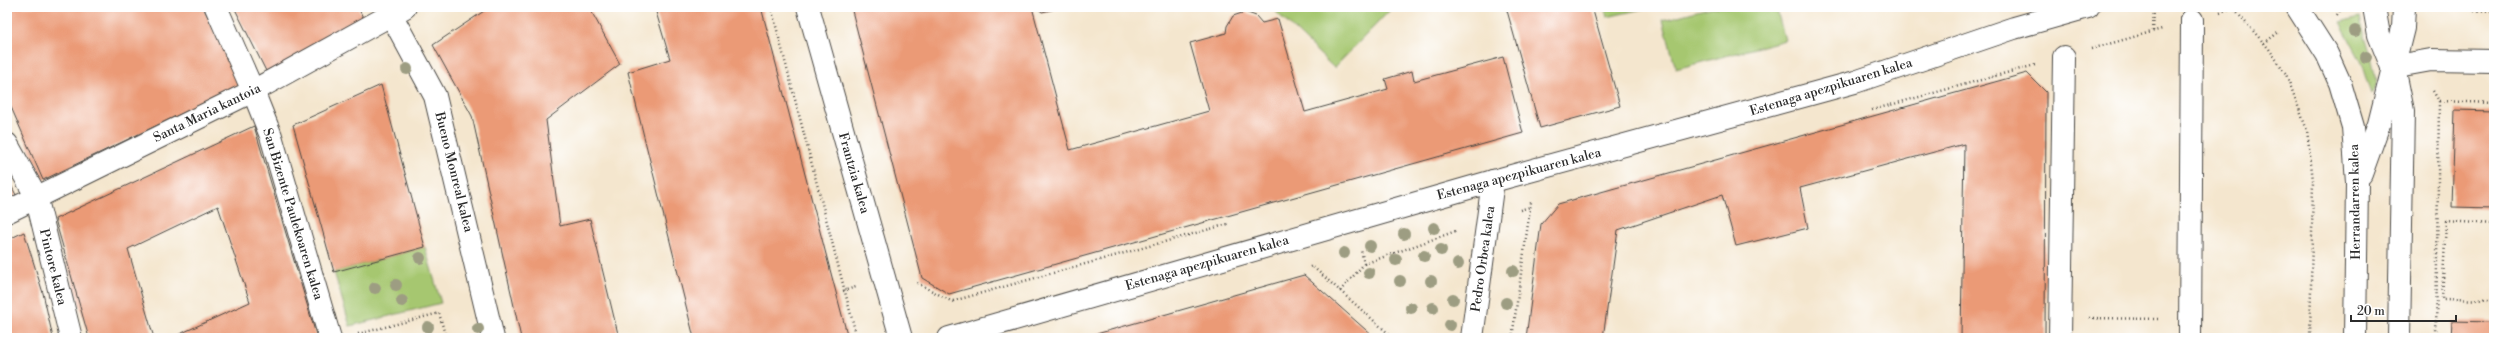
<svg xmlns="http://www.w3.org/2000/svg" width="2501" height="345" font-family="'Libre Bodoni',serif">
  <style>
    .green { fill: #a6c76f; stroke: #68794d }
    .building { fill: #eb9a76 }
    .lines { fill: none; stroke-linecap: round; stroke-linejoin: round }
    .minor-casing { stroke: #494743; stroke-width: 24 }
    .major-casing { stroke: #494743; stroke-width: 24 }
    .path { stroke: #494743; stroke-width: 2.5; stroke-dasharray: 1 3; stroke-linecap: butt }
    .minor { stroke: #fff; stroke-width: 22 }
    .major { stroke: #fff; stroke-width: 22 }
    .tree { fill: #9d9d82 }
    .labels { text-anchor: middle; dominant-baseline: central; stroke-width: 3; stroke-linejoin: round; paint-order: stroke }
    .street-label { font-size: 13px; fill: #2b2b2b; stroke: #fff }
  </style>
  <rect width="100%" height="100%" fill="#fff"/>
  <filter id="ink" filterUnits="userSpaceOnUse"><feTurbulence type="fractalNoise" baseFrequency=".025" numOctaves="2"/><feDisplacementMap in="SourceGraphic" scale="8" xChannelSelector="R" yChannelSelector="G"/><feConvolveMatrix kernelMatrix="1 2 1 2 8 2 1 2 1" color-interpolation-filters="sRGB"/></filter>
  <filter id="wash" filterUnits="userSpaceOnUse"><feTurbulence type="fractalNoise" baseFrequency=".012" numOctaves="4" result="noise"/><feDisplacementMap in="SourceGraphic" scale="16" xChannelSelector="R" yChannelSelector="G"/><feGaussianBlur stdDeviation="0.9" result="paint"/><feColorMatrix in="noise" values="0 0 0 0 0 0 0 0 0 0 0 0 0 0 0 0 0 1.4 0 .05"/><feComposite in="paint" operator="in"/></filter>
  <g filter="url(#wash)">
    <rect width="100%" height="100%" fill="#f4e6ce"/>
    <!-- green -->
    <g class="green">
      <path d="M1271,7H1393L1334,68Z"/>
      <path d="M1604,7H1651L1607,17Z"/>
      <path d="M1712,7H1776L1785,40L1676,69L1663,20Z"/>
      <path d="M2360,17C2362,33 2384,84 2372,94L2362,63L2340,22Z"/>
      <path d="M425,247L441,303L350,326L334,272Z"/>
    </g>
    <g id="blocks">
      <!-- building -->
      <g class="building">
        <path d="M7,7H203L241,85L43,180L7,98Z"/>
        <path d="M234,7H358L365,22L268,75Z"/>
        <path d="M490,7H589L620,64L546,120L560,226L590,219L619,338H521L472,116L433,45Z"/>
        <path d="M649,7H761L848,338H694L628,72L670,59L656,12Z"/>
        <path d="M851,7H1032L1070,150L1209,111L1190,43L1226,33L1227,26L1233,16L1245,12L1256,16L1262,23L1278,19L1305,112L1388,89L1385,79L1412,71L1414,81L1503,57L1523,133L949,294L922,278Z"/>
        <path d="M1036,7H1060V8L1042,12Z"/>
        <path d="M1506,7H1592L1620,106L1540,128Z"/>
        <path d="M2027,73L2046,92L2045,338H1961L1964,144L1800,188L1808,228L1736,246L1722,195L1618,230L1603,338H1526L1541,224L1558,204Z"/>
        <path d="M381,85L425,247L334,272L293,125Z"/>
        <path d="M2455,110L2494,111V208L2452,207Z"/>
        <path d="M254,126L317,338H171L250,302L218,206L128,249L154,338H89L55,219Z"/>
        <path d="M7,177L16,195L7,199Z"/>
        <path d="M24,232L43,293L53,338H7V240Z"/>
        <path d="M1304,275L1375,338H1085L1100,333Z"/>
        <path d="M2452,321L2494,322V338H2451Z"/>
      </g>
    </g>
  </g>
  <g filter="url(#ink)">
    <use href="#blocks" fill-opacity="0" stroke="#494743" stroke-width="1"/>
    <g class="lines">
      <!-- minor casing -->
      <g class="minor-casing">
        <g id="minor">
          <path d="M216,7L253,91L271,136L330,338"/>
          <path d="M387,7L435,96L493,338"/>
          <path d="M2392,67L2431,60L2494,61"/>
          <path d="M7,144L36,196L71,338"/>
          <path d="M7,212L253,91L405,7"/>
          <path d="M949,338L1493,181L1855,82L2014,28L2088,7"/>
          <path d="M1472,338L1493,181"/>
          <path d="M2060,338L2064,57"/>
          <path d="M2190,338L2192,20"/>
        </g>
      </g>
      <!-- major casing -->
      <g class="major-casing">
        <g id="major">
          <path d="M808,7L901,338"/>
          <path d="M2297,7L2327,54L2340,83L2353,127L2357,182L2355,338"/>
          <path d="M2374,7L2379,35L2396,77L2403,111L2399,338"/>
          <path d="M2361,174L2379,124L2403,28L2404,7"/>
        </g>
      </g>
      <!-- path -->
      <g class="path">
        <path d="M771,7L857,338"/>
        <path d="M2232,7L2269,49L2286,74L2307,130L2313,180L2310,338"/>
        <path d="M2434,8L2494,11"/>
        <path d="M2220,12L2235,7"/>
        <path d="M2337,15L2342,7"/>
        <path d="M2153,31L2154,7"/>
        <path d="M2264,43L2279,32"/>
        <path d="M2091,49L2162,29"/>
        <path d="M2433,91L2439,101L2436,338"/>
        <path d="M2439,101L2494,103"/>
        <path d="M1872,110L2035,65"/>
        <path d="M1520,210L1530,207"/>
        <path d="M2494,224L2446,221L2442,299L2494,300"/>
        <path d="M1364,264L1456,231"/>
        <path d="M1310,267L1312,266L1390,335V338"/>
        <path d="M917,283L953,302"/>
        <path d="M843,291L856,287"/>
        <path d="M1340,291L1364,264L1361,250"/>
        <path d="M953,301L1228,224"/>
        <path d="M2089,318L2160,319"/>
        <path d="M358,334L439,313L446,338"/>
        <path d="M1512,338L1531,202"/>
      </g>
      <!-- minor -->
      <use href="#minor" class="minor"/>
      <!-- major -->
      <use href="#major" class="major"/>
    </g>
    <!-- trees -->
    <g class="tree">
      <circle cx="2355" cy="31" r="6"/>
      <circle cx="2366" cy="57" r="6"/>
      <circle cx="407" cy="69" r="6"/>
      <circle cx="1434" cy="228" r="6"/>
      <circle cx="1404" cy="234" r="6"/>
      <circle cx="1370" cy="246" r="6"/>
      <circle cx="1441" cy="250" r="6"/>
      <circle cx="1344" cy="253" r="6"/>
      <circle cx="1424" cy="256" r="6"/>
      <circle cx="420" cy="258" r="6"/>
      <circle cx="1396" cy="260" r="6"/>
      <circle cx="1458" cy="264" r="6"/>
      <circle cx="1513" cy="271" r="6"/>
      <circle cx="1369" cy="273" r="6"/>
      <circle cx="1400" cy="281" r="6"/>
      <circle cx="1431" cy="281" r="6"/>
      <circle cx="396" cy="285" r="6"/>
      <circle cx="375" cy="288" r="6"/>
      <circle cx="1453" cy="299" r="6"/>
      <circle cx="402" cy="301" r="6"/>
      <circle cx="1506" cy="303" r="6"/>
      <circle cx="1411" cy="308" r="6"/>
      <circle cx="1433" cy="308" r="6"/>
      <circle cx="1450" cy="325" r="6"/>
      <circle cx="428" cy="327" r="6"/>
      <circle cx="478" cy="329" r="6"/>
    </g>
  </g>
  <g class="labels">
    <!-- street labels -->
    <g class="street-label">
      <text transform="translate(1831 87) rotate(-17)">Estenaga apezpikuaren kalea</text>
      <text transform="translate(207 113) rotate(-26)">Santa Maria kantoia</text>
      <text transform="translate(454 172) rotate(76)">Bueno Monreal kalea</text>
      <text transform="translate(854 173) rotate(74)">Frantzia kalea</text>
      <text transform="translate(1519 174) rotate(-15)">Estenaga apezpikuaren kalea</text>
      <text transform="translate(2355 202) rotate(-91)">Herrandarren kalea</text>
      <text transform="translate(293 214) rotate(73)">San Bizente Paulekoaren kalea</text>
      <text transform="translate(1483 259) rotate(-82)">Pedro Orbea kalea</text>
      <text transform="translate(1207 263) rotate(-16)">Estenaga apezpikuaren kalea</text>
      <text transform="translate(53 267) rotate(76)">Pintore kalea</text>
    </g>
  </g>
  <!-- margin -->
  <rect width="2501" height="345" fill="none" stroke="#fff" stroke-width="24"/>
  <!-- scale -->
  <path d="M2351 315v6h105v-6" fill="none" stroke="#2b2b2b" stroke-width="2"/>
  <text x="2357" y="315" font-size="12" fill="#2b2b2b" stroke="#ffffff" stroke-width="3" paint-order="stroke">20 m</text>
</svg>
